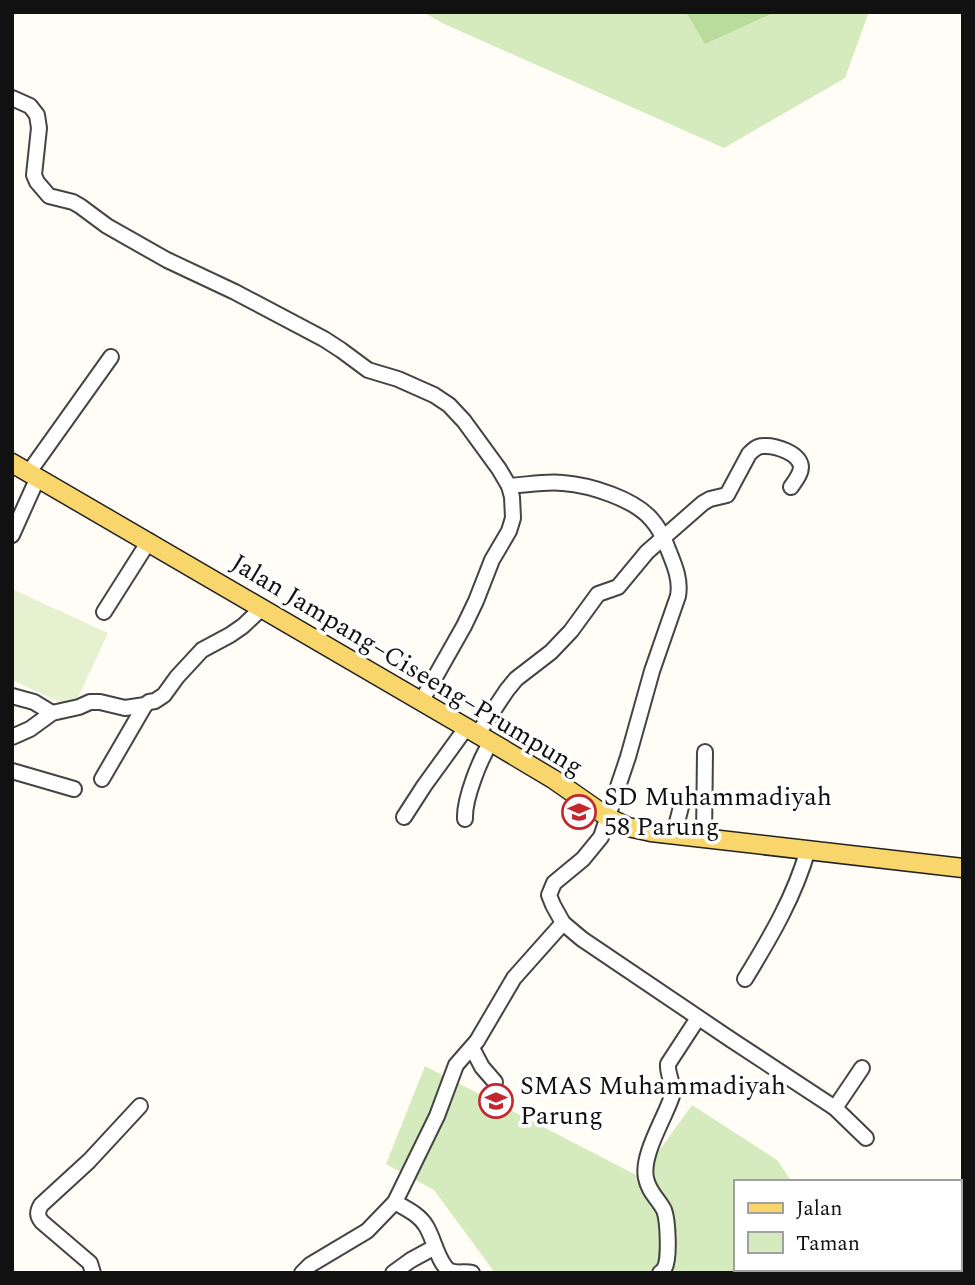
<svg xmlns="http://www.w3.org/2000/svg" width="975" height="1285" font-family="Spectral,serif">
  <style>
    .green { fill: #d5ebbd }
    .forest { fill: #b9dc9c }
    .pitch { fill: #e6f2cf }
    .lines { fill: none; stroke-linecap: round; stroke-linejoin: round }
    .minor-casing { stroke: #444; stroke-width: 18 }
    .major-casing { stroke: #222; stroke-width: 21 }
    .minor { stroke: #fff; stroke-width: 14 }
    .major { stroke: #f9d66b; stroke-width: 18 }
    .labels { text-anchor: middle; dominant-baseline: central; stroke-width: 7; stroke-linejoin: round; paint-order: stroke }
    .street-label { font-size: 26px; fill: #111; stroke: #fff }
    .poi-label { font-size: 26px; fill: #111; stroke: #fff; text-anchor: start }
  </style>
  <rect width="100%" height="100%" fill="#fffdf5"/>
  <!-- green -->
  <g class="green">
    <path d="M423,12H869L845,78L724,148L442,23Z"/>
    <path d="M425,1066L640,1177L692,1105L777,1160L792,1182H735V1269H839L841,1273H495L434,1190L386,1164Z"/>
  </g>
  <!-- forest -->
  <path class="forest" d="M686,12H775L705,44Z"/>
  <!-- pitch -->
  <path class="pitch" d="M12,589L108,633L73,708L12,680Z"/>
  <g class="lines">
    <!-- minor casing -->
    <g class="minor-casing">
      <g id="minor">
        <path d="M12,98L30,106L37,115L39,128L34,175L37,182L49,196L73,202L80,206L107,226L167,260L235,292L324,339L341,350L368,370L398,379L434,395L449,405L464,421L499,469L509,486L512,497L513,518L509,531L492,560L476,601L464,626L421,702"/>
        <path d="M29,472L111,357"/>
        <path d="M509,486C527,485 546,481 563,483C590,485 635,499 652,520C660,529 664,538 668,549C674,564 681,579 678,596L652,671L628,757L601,837L583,859L554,883L549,895L553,905L563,923L582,939L730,1039L835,1108L866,1138"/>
        <path d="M12,535L38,477"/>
        <path d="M104,612L149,541"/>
        <path d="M12,696L34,702L52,713"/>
        <path d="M477,735L507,690L516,679L551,652L571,631L598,594L618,587L647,552L703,503L710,499L727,495L749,454C753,450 757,446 763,446C775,445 800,453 801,467C801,474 795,481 791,487"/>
        <path d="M12,737L30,729L52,713L79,707L90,702H100L125,708L145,705L149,702L155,701L164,695L177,677L202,650L230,635L243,626L262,608"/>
        <path d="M12,771L74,789"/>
        <path d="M102,779L145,705"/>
        <path d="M404,817L424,786L466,728"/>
        <path d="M465,819C464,799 480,759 491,742"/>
        <path d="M674,834L683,799"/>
        <path d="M704,838L705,752"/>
        <path d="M745,979C770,938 795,896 808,849"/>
        <path d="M472,1048L482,1067L495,1082"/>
        <path d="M835,1108L862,1068"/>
        <path d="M93,1273L90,1263L42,1222C37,1216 37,1212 41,1205L89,1161L140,1106"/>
        <path d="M302,1273L310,1265L367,1231L395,1202"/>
        <path d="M393,1273L411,1260L435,1247"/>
        <path d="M472,1273C465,1271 457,1274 450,1271C438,1264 434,1238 426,1226C419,1214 406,1209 395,1202L437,1116L456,1065L477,1041L514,978L563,923"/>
        <path d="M660,1273C661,1272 663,1271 664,1269C670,1261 668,1220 664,1210C658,1198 649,1193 646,1178C641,1155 665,1118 672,1096C675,1085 667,1075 668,1064L698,1018"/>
      </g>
    </g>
    <!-- major casing -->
    <g class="major-casing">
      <path id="major" d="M12,463L491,742L553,779L609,818L628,827L651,832L963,868"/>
    </g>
    <!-- minor -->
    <use href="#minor" class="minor"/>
    <!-- major -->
    <use href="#major" class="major"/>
  </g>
  <!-- icons -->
  <defs>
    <g id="school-ring" transform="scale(1.75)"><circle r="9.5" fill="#fff" stroke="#c4262e" stroke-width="1.5"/><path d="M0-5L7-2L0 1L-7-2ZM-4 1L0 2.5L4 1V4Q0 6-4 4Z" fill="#c4262e"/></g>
  </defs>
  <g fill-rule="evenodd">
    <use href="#school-ring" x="579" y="812"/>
    <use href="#school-ring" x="496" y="1101"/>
  </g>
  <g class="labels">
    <!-- street labels -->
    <g class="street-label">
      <text transform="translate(407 665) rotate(31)">Jalan Jampang–Ciseeng–Prumpung</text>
    </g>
    <!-- poi labels -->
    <g class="poi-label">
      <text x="604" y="797">SD Muhammadiyah<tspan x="604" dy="30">58 Parung</tspan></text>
      <text x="520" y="1086">SMAS Muhammadiyah<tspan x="520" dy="30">Parung</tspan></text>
    </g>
  </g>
  <!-- border -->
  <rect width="975" height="1285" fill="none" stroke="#111111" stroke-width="28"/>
  <!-- legend -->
  <rect x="734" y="1180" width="228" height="91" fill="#ffffff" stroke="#a0a0a0" stroke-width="2"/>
  <rect x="748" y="1203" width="35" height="10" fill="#f9d66b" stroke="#a0a0a0" stroke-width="2"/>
  <text x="796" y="1215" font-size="21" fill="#111111">Jalan</text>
  <rect x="748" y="1232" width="35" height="21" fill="#d5ebbd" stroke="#a0a0a0" stroke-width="2"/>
  <text x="796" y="1250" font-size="21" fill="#111111">Taman</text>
</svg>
